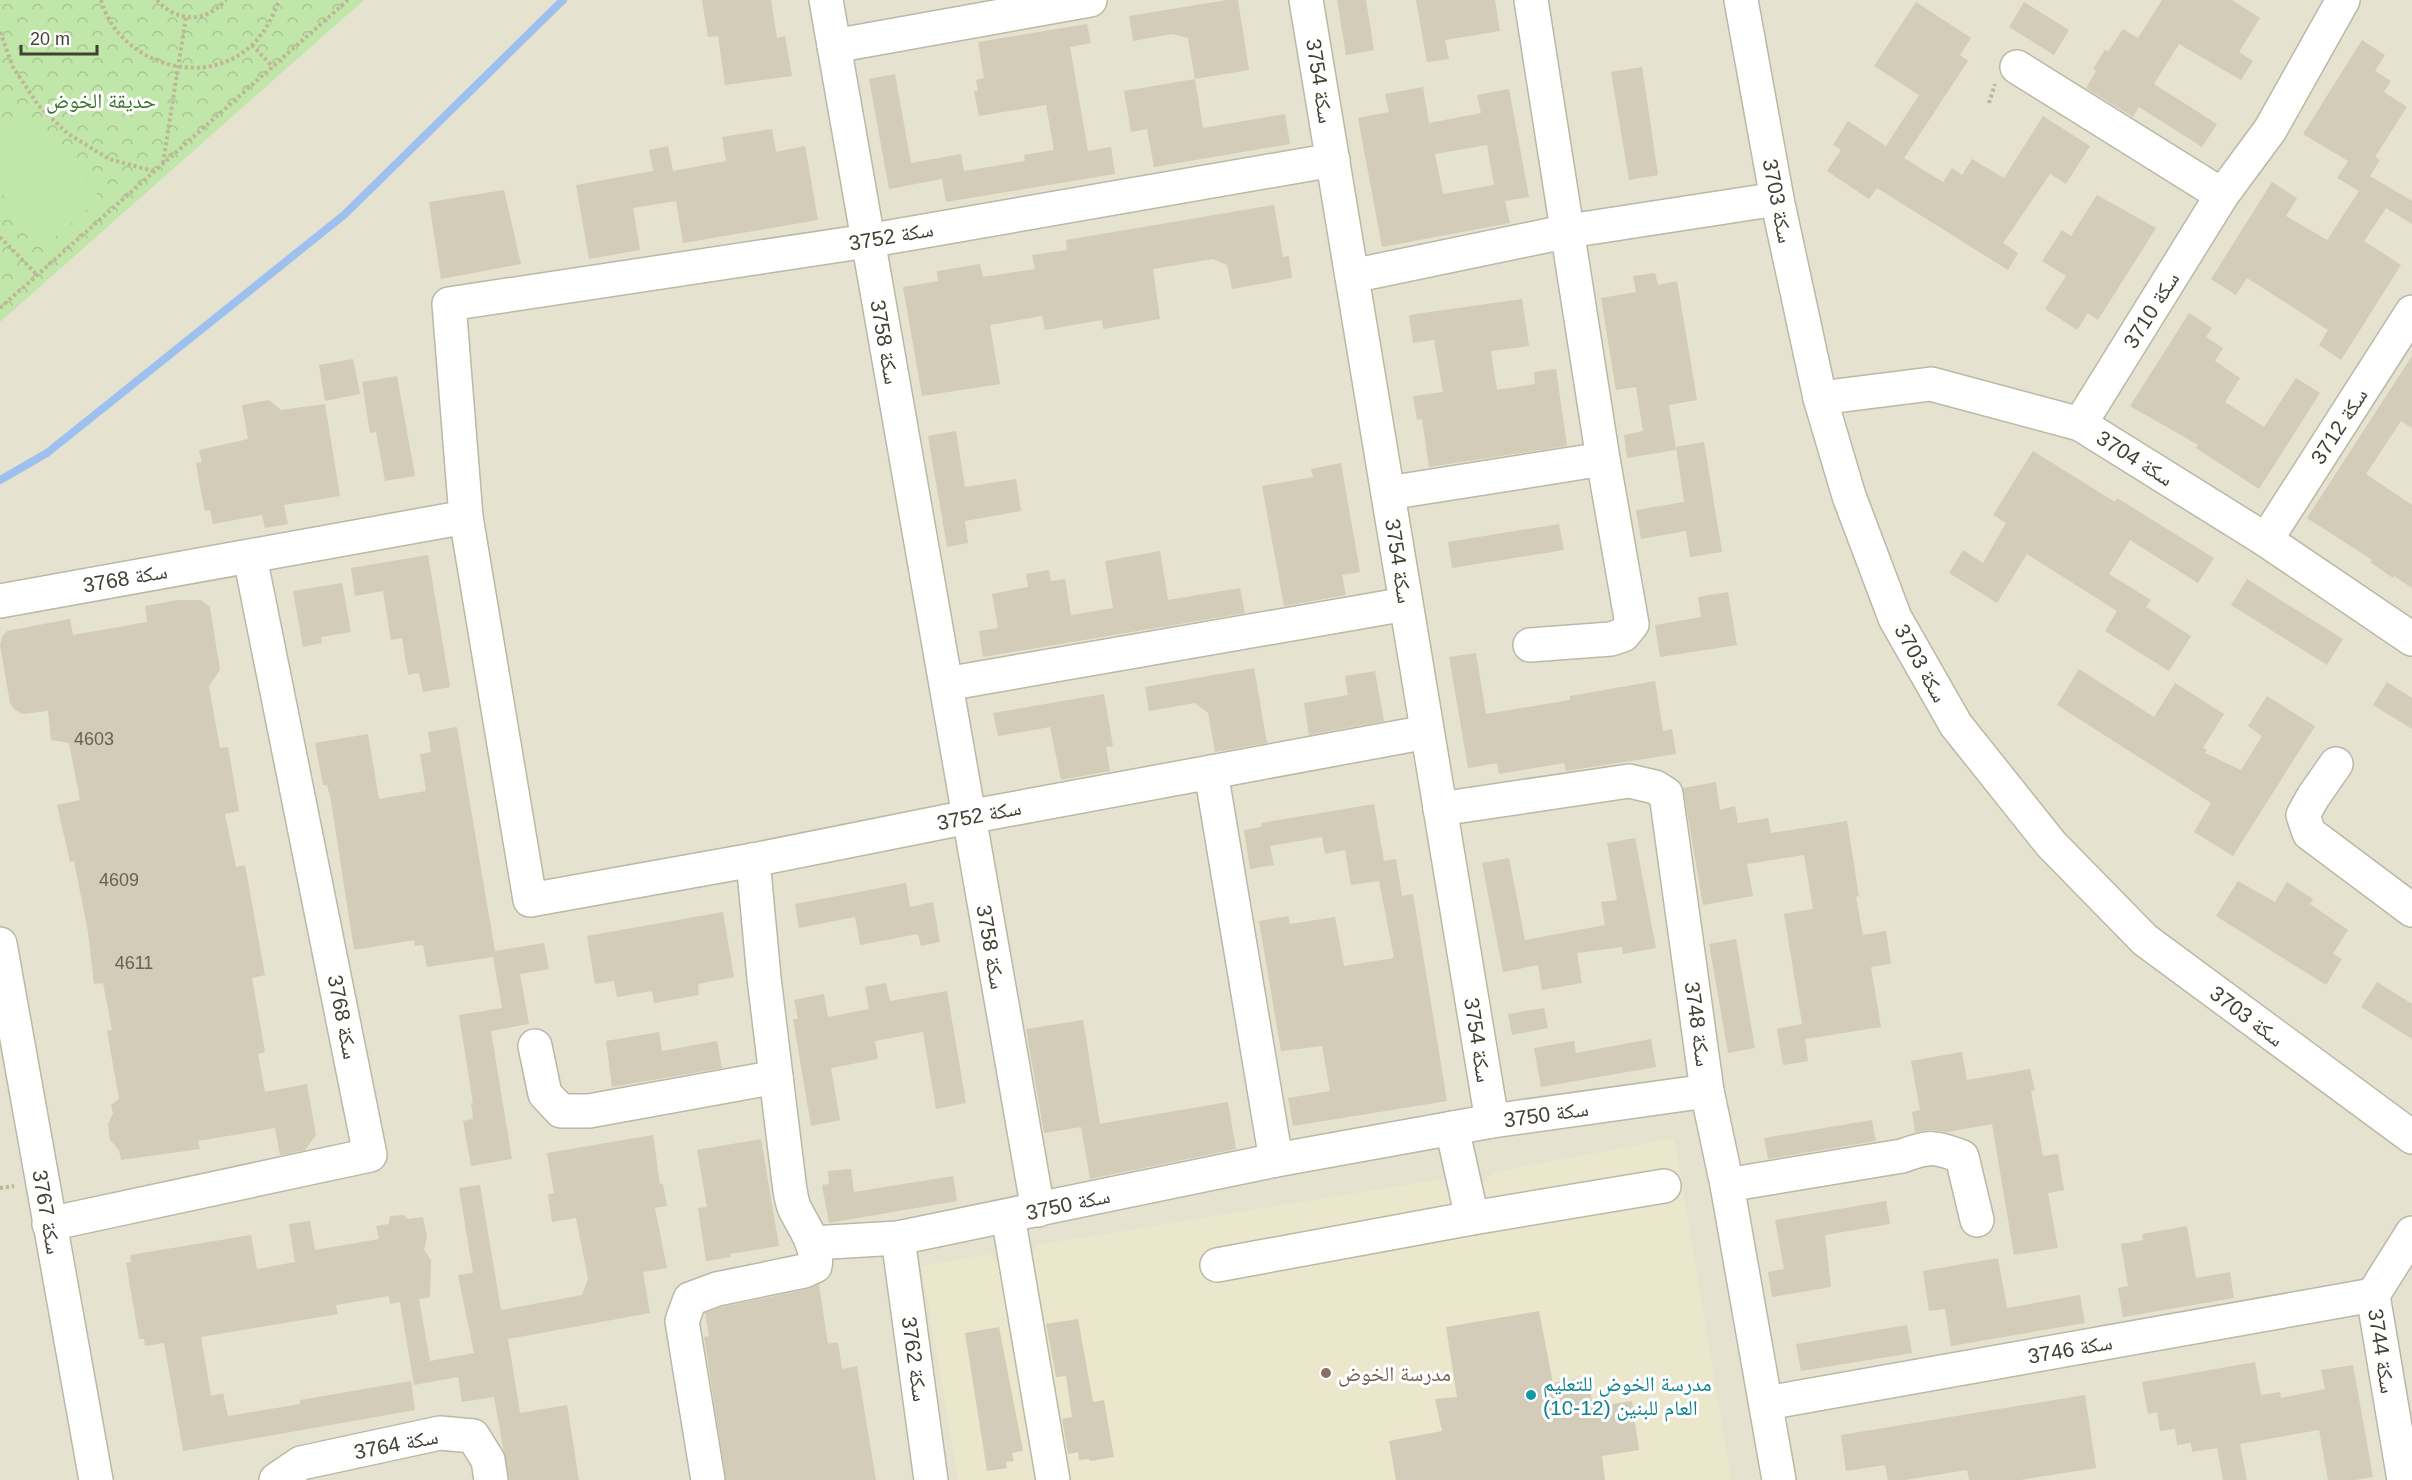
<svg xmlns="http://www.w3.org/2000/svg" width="2412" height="1480" font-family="Arial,'Noto Naskh Arabic',sans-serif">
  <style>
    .residential { fill: #e5e2d0 }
    .education { fill: #eae7cc }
    .park { fill: url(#park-crowns) }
    .garden { fill: #c1e6aa }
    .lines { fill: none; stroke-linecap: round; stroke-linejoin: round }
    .stream { stroke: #9dc0ef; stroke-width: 8 }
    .building { fill: #d2ccb8; fill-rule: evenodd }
    .minor-casing { stroke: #bcb8a5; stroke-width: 36 }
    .path { stroke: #beb696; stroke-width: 4; stroke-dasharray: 3 3; stroke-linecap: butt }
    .minor { stroke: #fff; stroke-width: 33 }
    .education-dot { fill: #8d6e63; stroke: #fff; stroke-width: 2 }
    .culture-dot { fill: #0f9aa8; stroke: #fff; stroke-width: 2 }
    .labels { text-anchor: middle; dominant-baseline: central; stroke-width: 6; stroke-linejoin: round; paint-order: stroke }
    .number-label { font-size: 18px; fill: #666254 }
    .street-label { font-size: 21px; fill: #423f33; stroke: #fff }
    .park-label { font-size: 21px; fill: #377328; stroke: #fff }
    .education-label { font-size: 21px; fill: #785e54; stroke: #fff; text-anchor: start }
    .culture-label { font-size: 21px; fill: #0d838f; stroke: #fff; text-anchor: start }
  </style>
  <defs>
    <pattern id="park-crowns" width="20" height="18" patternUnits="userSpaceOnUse" patternTransform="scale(1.5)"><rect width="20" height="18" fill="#c1e6aa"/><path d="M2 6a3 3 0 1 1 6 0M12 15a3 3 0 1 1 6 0" fill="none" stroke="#a7c693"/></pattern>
  </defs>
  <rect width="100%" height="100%" fill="#f1efe2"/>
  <!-- residential -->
  <rect class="residential" x="0" y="0" width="2412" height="1480"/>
  <!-- education -->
  <path class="education" d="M1674,1138L1731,1480H958L922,1266L989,1254L1001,1265L1028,1258L1037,1245L1436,1180L1444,1183L1450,1189L1483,1183L1495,1172Z"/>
  <!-- park -->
  <path class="park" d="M0,0H364L0,322Z"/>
  <!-- garden -->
  <path class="garden" d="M28,116L101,198L47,244L0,191V140Z"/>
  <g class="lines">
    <!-- stream -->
    <path class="stream" d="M0,480L47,453L344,215L563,0"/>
  </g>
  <!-- building -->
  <g class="building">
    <path d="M702,0H771L777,38L785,36L792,76L725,85L718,36L708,37Z"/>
    <path d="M1227,0H1238L1249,70L1195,79L1188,38L1172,34L1133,41L1129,16Z"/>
    <path d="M1337,0H1366L1374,50L1346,55Z"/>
    <path d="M1416,0H1495L1500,31L1445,40L1449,59L1427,62Z"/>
    <path d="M2162,0H2232L2260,18L2239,52L2253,61L2241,80L2179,44L2154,84L2217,124L2202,147L2139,107L2133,117L2086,88L2096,71L2093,69L2105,50L2108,52L2123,29L2138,38Z"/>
    <path d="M1916,2L1971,38L1960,55L1968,61L1904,158L1943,182L1952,168L1962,175L1972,159L2004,178L2043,116L2090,146L2066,184L2050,174L2003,243L2018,253L2008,270L1877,188L1869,199L1827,171L1841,150L1833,145L1848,121L1886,146L1919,95L1874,66Z"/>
    <path d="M2024,2L2069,30L2054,55L2009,27Z"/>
    <path d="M1087,24L1091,43L1070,47L1088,151L1111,147L1115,174L946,202L942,179L889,189L869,79L895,74L911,163L961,154L964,171L1025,161L1024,155L1054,150L1046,105L979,116L974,91H978L976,80L984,78L978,42Z"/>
    <path d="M2362,40L2385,55L2375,71L2391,81L2384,92L2407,107L2375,157L2380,160L2370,176L2412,201V224L2386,208L2364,241L2401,265L2341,360L2319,345L2328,330L2247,278L2236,295L2211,279L2272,182L2297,198L2286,216L2327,240L2359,191L2337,178L2348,161L2303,134Z"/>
    <path d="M1642,67L1658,175L1629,180L1611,72Z"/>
    <path d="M1195,79L1203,128L1285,114L1290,144L1154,167L1147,129L1131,132L1124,91Z"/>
    <path d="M1423,87L1429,123L1481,113L1477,95L1509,89L1529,197L1505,201L1510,223L1382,247L1358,118L1389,112L1385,94ZM1487,145L1494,185L1443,194L1435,154Z"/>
    <path d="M772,129L776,152L805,146L818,220L683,243L676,201L633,208L640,250L589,259L576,185L653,171L649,150L668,146L673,171L726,161L722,137Z"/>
    <path d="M504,190L521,264L441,279L429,202Z"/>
    <path d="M2097,195L2156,228L2098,320L2088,313L2077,330L2045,309L2066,276L2042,261L2062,230L2071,236Z"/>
    <path d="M1274,205L1283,257L1289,256L1292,278L1232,289L1227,265L1213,259L1153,269L1160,319L1103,329L1102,320L1045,330L1042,316L990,325L1000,384L922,396L903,287L938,281L937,271L980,264L983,277L1035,269L1032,255L1067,250L1066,240Z"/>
    <path d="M1655,273L1658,285L1677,281L1697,400L1669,405L1676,450L1627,458L1624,435L1643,431L1636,387L1616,390L1601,298L1636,292L1633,276Z"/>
    <path d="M1522,299L1529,346L1491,351L1497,390L1535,384L1534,372L1556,369L1567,446L1429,467L1422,419L1417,420L1413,396L1443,392L1434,340L1413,343L1409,315Z"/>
    <path d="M2189,313L2212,328L2206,337L2223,348L2215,361L2240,378L2225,402L2264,427L2296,378L2320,393L2259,489L2196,448L2198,445L2130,406Z"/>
    <path d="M2412,356V428L2401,421L2366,474L2412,505V588L2394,576L2393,578L2370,562L2372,560L2307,518Z"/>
    <path d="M353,359L360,394L325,401L319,365Z"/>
    <path d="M397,376L415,476L385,481L376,432L370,433L362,382Z"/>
    <path d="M269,400L281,410L325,404L340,496L284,505L288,524L265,528L262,515L213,524L210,510L205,511L201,492L196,463L202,462L199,450L248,439L242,405Z"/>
    <path d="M956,431L965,487L1016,479L1021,511L965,521L968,543L947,547L928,436Z"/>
    <path d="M1704,442L1722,552L1690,557L1686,531L1641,539L1636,510L1684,502L1676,447Z"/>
    <path d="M2033,451L2115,502L2117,498L2214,558L2198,583L2130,540L2109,574L2151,600L2146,607L2191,636L2169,671L2105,631L2117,611L2027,554L1997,603L1949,573L1963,550L1983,563L2006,523L1993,515Z"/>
    <path d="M1341,463L1360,572L1342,575L1346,595L1284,606L1262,486L1313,477L1311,469Z"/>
    <path d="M1559,524L1564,550L1452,568L1448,542Z"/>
    <path d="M1160,551L1168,600L1240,588L1245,613L983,657L979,631L998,628L992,594L1028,587L1026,574L1049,570L1051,581L1065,579L1071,615L1113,608L1105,561Z"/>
    <path d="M428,555L450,687L423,692L419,673L408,675L402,638L391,640L383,591L355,596L351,568Z"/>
    <path d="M2247,579L2343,639L2327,665L2231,605Z"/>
    <path d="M342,583L351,632L321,637L322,643L303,647L293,591Z"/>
    <path d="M1728,592L1737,645L1660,657L1655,625L1701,617L1698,597Z"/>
    <path d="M178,600H201L210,607L220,670L209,686L220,748L228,747L239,811L225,814L236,867L245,865L265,975L252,978L265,1052L258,1054L265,1092L307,1084L316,1135L305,1150L287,1154L280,1155L275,1128L198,1141L200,1149L121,1160L119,1150L110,1140L108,1124L113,1113L111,1105L119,1099L107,1031L112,1030L103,983L94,984L88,932L74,861L70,862L57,805L80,800L69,743L51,740L48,711L23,714L15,710L10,703L0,645L2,637L7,631L70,619L73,635L147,622L145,606Z"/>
    <path d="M1476,653L1486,714L1570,700V696L1655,681L1663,731L1672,729L1676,754L1566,771L1564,763L1499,774L1497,763L1468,768L1449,657Z"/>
    <path d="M1254,668L1267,743L1215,752L1208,713L1195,703L1149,711L1145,687Z"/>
    <path d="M2079,669L2154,717L2175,683L2224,714L2203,748L2207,750L2205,753L2241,770L2262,736L2248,726L2267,696L2315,726L2233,856L2194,832L2211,803L2057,705Z"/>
    <path d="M1375,671L1384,721L1309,735L1304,703L1348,695L1345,676Z"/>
    <path d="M2387,682L2412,698V729L2373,705Z"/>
    <path d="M1104,694L1113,746L1106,747L1110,771L1061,780L1050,727L998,736L993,713Z"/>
    <path d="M457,727L495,951L544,943L549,969L520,974L529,1024L491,1031L512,1159L471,1166L463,1121L473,1119L471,1103H473L459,1015L502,1008L493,957L427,967L423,945L415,946L414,940L354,950L331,801L327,785H323L315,743L368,734L379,799L426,791L420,754L431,752L428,732Z"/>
    <path d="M1716,782L1720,810L1735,806L1738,823L1768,818L1771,833L1847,821L1859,896L1856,897L1863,935L1886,931L1891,964L1871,967L1881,1027L1805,1039L1808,1061L1783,1065L1777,1029L1802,1024L1784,914L1813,909L1804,855L1747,864L1753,896L1703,905L1683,788Z"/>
    <path d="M1374,804L1384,861L1396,859L1402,896L1413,894L1447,1101L1293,1126L1288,1098L1330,1091L1322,1046L1281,1051L1259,921L1288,916L1290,924L1335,917L1344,966L1394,958L1379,881L1351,885L1345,850L1325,854L1322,837L1270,846L1274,865L1250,869L1244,830L1261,827V823Z"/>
    <path d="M1635,838L1656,948L1623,954L1622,947L1577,953L1582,983L1542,990L1538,965L1503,972L1482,863L1509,858L1525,940L1605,925L1601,902L1617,900L1607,843Z"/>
    <path d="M2238,881L2275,902L2287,882L2313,899L2310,904L2348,930L2333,954L2342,959L2326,985L2216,916Z"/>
    <path d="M906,883L910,907L933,902L940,942L921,946L918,934L860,945L855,917L799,928L795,904Z"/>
    <path d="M723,912L734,977L698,984L699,995L654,1003L652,991L617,997L614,981L595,984L587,936Z"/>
    <path d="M1736,939L1755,1048L1728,1053L1709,944Z"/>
    <path d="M2377,982L2412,1004V1039L2361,1007Z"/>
    <path d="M886,983L890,1001L947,991L966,1103L936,1109L923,1032L875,1041L878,1059L831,1068L840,1120L811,1126L793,1019H798L794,1000L824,994L828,1017L869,1009L865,987Z"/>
    <path d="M1544,1008L1548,1028L1512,1035L1508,1014Z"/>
    <path d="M1083,1020L1100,1124L1044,1133L1026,1029Z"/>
    <path d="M659,1032L662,1051L717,1041L722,1068L612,1087L606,1041Z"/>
    <path d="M1651,1039L1656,1067L1541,1087L1534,1048L1574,1041L1576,1053Z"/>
    <path d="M1962,1052L1967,1080L2030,1069L2035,1090L2031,1091L2043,1156L2058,1154L2064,1190L2048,1193L2058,1248L2014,1255L1992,1124L1947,1132L1931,1130L1915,1132L1912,1112L1920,1110L1911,1061Z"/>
    <path d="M1228,1102L1236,1149L1090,1179L1081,1127Z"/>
    <path d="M1872,1120L1876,1141L1768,1159L1764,1138Z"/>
    <path d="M653,1135L660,1184H663L667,1206L655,1208L667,1268L643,1272L650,1313L508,1339L520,1413L567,1405L579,1480H509L494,1397L462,1402L458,1377L414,1385L400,1302L390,1304L389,1296L336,1305L338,1314L201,1337L211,1396L223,1393L228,1416L300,1404V1400L411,1381L415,1410L183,1451L164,1343L145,1346L144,1339H139L126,1263L131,1262L130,1255L251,1235L257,1269L295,1262L289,1224L310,1221L315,1250L379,1239L376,1226L389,1224L390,1216L404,1215L408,1219L423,1217L427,1237L424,1250L431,1260L430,1297L419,1299L430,1361L474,1353L458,1275L473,1273L459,1188L480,1185L501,1310L582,1295L588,1279L576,1218L552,1222L548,1194L554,1193L547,1153Z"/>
    <path d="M761,1139L779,1246L730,1254L731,1257L706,1261L698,1208L707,1207L697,1150Z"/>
    <path d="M851,1169L854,1192L953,1176L957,1201L829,1223L822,1185L829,1184L828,1171Z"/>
    <path d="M1886,1201L1890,1224L1825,1235L1831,1287L1772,1297L1768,1272L1784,1269L1775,1220Z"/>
    <path d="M2187,1226L2196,1278L2230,1272L2234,1298L2123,1317L2118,1288L2128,1286L2121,1244L2143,1240L2142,1234Z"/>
    <path d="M1998,1258L2007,1308L2080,1295L2085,1323L1951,1346L1945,1309L1929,1311L1923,1271Z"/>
    <path d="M819,1285L828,1344L838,1342L842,1369L857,1366L876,1480H726L704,1337L709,1336L705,1313L722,1307L808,1289Z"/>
    <path d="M1539,1311L1553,1383L1588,1377L1593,1407L1632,1401L1639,1450L1602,1456L1605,1480H1396L1389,1441L1442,1431L1435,1399L1457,1397L1446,1327Z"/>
    <path d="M1078,1319L1093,1402L1104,1400L1114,1457L1090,1461L1089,1459L1079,1460L1078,1452L1068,1454L1062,1419L1072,1417L1066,1376L1056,1377L1046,1324Z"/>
    <path d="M1907,1325L1912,1353L1801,1371L1796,1344Z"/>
    <path d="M999,1327L1023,1451L1012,1453L1014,1461L1006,1462L1007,1468L987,1471L965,1333Z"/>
    <path d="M2255,1362L2261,1395L2280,1392L2281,1398L2325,1389L2321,1370L2353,1365L2373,1477L2355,1480H2328L2319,1430L2240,1444L2247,1480H2223L2217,1448L2192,1452L2191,1443L2177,1445L2175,1429L2160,1431L2157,1412L2148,1414L2142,1382Z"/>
    <path d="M2085,1395L2096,1468L2020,1480H1969L1967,1470L1905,1480H1888L1885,1465L1846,1471L1841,1435Z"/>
  </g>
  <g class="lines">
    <!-- minor casing -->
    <g class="minor-casing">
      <g id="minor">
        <path d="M826,0L1038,1210"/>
        <path d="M1306,0L1492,1121"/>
        <path d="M1741,0L1777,199L1820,398L1849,496L1895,618L1956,725L2051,844L2145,940L2412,1137"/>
        <path d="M834,46L1090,0"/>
        <path d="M2017,67L2222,195"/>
        <path d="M1333,160L867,241L449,304L466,517L530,900L753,860L968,817L1427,732"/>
        <path d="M1352,276L1569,231L1777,199"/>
        <path d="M1820,398L1931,384L2080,424L2266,540L2412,639"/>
        <path d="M2080,424L2222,195L2270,130L2343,0"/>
        <path d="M1388,493L1603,459"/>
        <path d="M2266,540L2412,312"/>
        <path d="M0,601L466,517"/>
        <path d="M1530,645L1611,639L1623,635L1632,624L1603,459L1531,0"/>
        <path d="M946,684L1406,604"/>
        <path d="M2336,764L2313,797L2303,815L2309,833L2412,910"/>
        <path d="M1211,772L1276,1160"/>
        <path d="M1440,809L1629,781L1655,787L1666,794L1707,1091L1727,1185L1779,1480"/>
        <path d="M0,944L96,1480"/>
        <path d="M535,1046L545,1094L561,1111H589L776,1077"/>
        <path d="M1452,1128L1472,1218"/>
        <path d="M1727,1185L1902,1156C1930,1146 1935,1146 1962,1157L1977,1220"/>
        <path d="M1008,1216L1053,1480"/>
        <path d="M49,1224L370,1155L250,557"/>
        <path d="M898,1238L931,1480"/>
        <path d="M812,1243L898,1238L1276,1160L1492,1121L1707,1091"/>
        <path d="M1217,1265L1472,1218L1664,1186"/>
        <path d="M1767,1403L2373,1295"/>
        <path d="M276,1480L301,1463L440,1433L473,1436L488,1460L491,1480"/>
        <path d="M708,1480L682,1321L690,1299L717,1289L804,1271L815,1266C819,1245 802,1225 794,1207C791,1199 790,1190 789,1183L764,978L753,860"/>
        <path d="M2404,1480L2373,1295L2412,1233"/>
      </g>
    </g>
    <!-- path -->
    <g class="path">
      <path d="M101,0C118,63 206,92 254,43C266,30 273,17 279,0"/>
      <path d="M157,0C178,23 205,23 226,0"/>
      <path d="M0,32L13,67L38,105L67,133L109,159L153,171"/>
      <path d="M252,45L273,67"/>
      <path d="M1989,103L1995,84"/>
      <path d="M163,163L186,17"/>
      <path d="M0,237L37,275"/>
      <path d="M0,308L348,0"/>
      <path d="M0,1188L14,1186"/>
    </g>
    <!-- minor -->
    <use href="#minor" class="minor"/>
  </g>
  <!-- markers -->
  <circle class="education-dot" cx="1326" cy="1373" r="6"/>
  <circle class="culture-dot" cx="1531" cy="1395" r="6"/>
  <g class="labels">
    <!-- number labels -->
    <g class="number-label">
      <text x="94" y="739">4603</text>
      <text x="119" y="880">4609</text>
      <text x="134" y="963">4611</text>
    </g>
    <!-- street labels -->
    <g class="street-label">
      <text transform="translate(1320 81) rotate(81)">سكة 3754</text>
      <text transform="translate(1778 201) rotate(79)">سكة 3703</text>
      <text transform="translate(891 236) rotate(-10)">سكة 3752</text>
      <text transform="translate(2151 310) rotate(-58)">سكة 3710</text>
      <text transform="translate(885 342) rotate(80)">سكة 3758</text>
      <text transform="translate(2339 426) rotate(-57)">سكة 3712</text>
      <text transform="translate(2135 458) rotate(32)">سكة 3704</text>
      <text transform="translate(1399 561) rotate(81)">سكة 3754</text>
      <text transform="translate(125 578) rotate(-10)">سكة 3768</text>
      <text transform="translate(1921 663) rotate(61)">سكة 3703</text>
      <text transform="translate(979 815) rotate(-11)">سكة 3752</text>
      <text transform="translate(991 947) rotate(80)">سكة 3758</text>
      <text transform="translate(2247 1016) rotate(37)">سكة 3703</text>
      <text transform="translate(343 1017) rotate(79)">سكة 3768</text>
      <text transform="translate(1698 1024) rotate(82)">سكة 3748</text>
      <text transform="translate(1478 1040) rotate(81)">سكة 3754</text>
      <text transform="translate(1546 1114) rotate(-8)">سكة 3750</text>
      <text transform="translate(1068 1204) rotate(-12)">سكة 3750</text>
      <text transform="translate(47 1212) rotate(80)">سكة 3767</text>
      <text transform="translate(2070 1349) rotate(-10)">سكة 3746</text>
      <text transform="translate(2382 1351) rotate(81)">سكة 3744</text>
      <text transform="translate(915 1359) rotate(82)">سكة 3762</text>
      <text transform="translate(396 1444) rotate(-11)">سكة 3764</text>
    </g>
    <!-- park labels -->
    <g class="park-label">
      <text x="101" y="100">حديقة الخوض</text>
    </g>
    <!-- education labels -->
    <g class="education-label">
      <text x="1338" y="1373">مدرسة الخوض</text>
    </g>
    <!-- culture labels -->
    <g class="culture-label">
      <text x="1543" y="1383">مدرسة الخوض للتعليم<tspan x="1543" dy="24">العام للبنين (12-10)</tspan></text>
    </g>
  </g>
  <!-- scale -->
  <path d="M21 45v9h76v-9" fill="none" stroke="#423f33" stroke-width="3"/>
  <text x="30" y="45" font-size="18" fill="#423f33" stroke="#ffffff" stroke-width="4.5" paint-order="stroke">20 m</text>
</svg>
